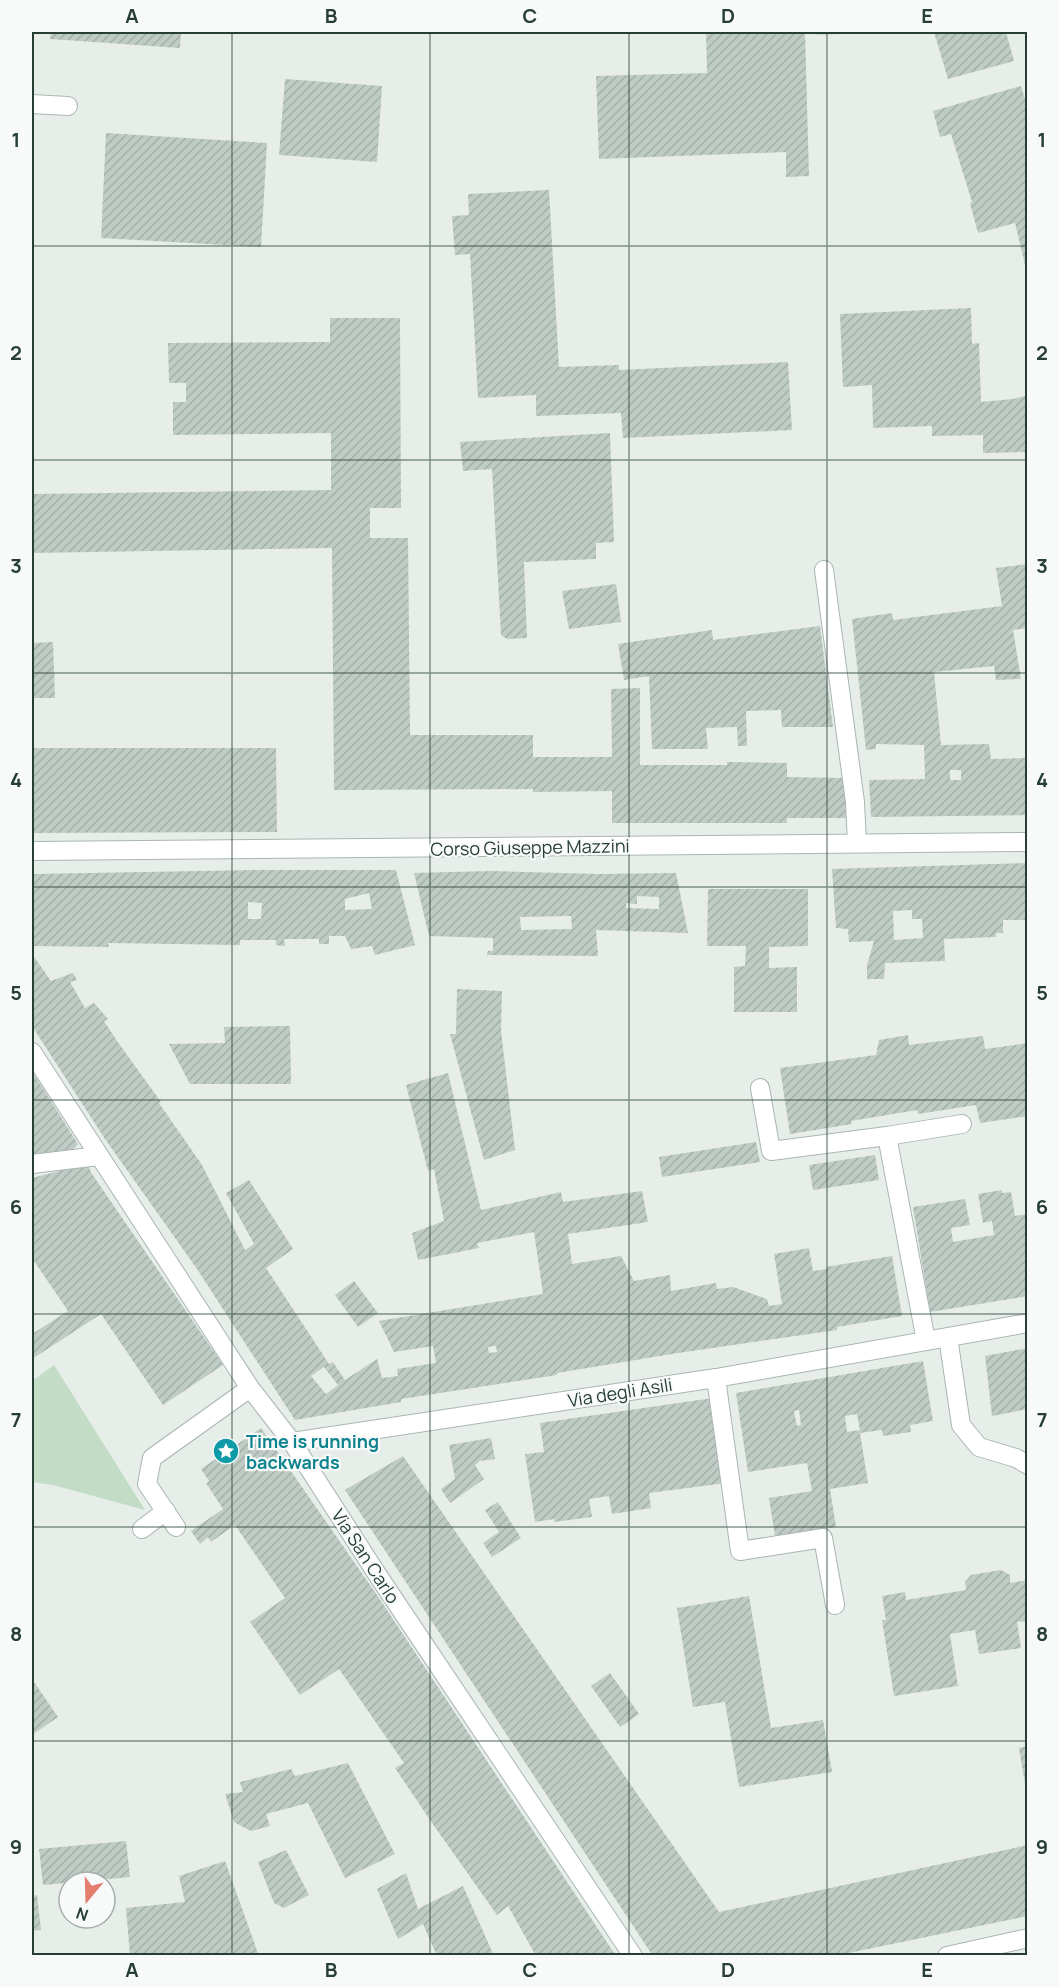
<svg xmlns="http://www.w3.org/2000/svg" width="1059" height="1987" font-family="Manrope,sans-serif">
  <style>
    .park { fill: #c2dcc6 }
    .building { fill: url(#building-hatch); fill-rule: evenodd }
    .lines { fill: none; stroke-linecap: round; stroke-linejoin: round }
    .minor-casing { stroke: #aab6b0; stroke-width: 20 }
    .minor { stroke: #fff; stroke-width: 18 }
    .grid { fill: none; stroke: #273e35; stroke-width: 1.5; stroke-opacity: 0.55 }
    .labels { text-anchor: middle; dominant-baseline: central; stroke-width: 4.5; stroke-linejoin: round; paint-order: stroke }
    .street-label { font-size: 18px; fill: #273e35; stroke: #f7faf8 }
    .culture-label { font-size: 18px; font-weight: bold; fill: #0d838f; stroke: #f7faf8; text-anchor: start }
    .neatline { fill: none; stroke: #273e35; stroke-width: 2 }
    .grid-label { font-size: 20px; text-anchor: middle; font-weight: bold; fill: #273e35 }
  </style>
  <defs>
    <pattern id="building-hatch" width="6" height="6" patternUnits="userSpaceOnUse" patternTransform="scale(1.5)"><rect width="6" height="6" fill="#bfcbc5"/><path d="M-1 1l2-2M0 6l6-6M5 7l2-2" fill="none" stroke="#a4afaa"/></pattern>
  </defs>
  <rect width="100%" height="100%" fill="#e7eeea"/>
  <!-- park -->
  <g class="park">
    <path d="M815,32H899L815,35Z"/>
    <path d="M54,1365L145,1510L53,1485L32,1482V1381Z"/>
  </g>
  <!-- building -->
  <g class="building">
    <path d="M51,32H181L180,48L50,39Z"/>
    <path d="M706,32H805L809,176L786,177V152L599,159L596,76L707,73Z"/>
    <path d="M934,32H1006L1014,61L948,79Z"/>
    <path d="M285,79L382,86L377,162L279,155Z"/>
    <path d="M1021,86L1028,109L1027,273L1015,223L978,233L970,203L972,202L951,134L940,137L933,111Z"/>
    <path d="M106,133L267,143L261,247L101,238Z"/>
    <path d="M549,190L559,367L619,365V370L788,362L792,430L623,438L621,413L536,416V395L478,398L470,254L455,255L452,216L469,215L468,194Z"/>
    <path d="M971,308L972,344L979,343L981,402L1013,399L1028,395V452L983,453V435L932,436V426L873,428L872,385L843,387L840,314Z"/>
    <path d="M330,318H400L401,508H370V538H408L410,735H533V757H612L611,689L640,688V765H727V762L787,763V777L844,778L846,818H787V823H612V791L533,792V789L334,790L332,548L32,553V494L331,490V433L173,435V402H186V383H169L168,343L330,342Z"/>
    <path d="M610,433L614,542L596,543V559L524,562L527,638L507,639L501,635L492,469L463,471L460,442Z"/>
    <path d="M1028,564V628L1013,630L1021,679L996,680L994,666L934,672L941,745L989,744L991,759L1028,758V815L871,817L869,780L925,779L924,745L876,744V749L866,750L852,619L892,613L893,620L1002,606L996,568ZM950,770H961V780H950Z"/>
    <path d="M616,584L621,622L569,629L562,591Z"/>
    <path d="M820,626L833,727H782L781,710L746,711L747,746H738L737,727L706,728L708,749H652L649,676L624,680L618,644L712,630L713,640Z"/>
    <path d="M53,642L55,698H32V643Z"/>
    <path d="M32,748H276L277,832L32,833Z"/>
    <path d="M1028,863V920H1003V933H996V937L944,939L945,961L885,963L884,979H867V965L874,941L849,942L848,929L836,928L832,869ZM912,910V919H922L923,938L894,940L893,911Z"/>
    <path d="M262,870H396L415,945L375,955L372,946L351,949L345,936H329V944H319V939H284L285,946L276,945V940H240V945L108,943L109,947L32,946V874ZM369,893L372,909L345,910V899ZM248,902L262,903L261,919H248Z"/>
    <path d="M491,871L597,874L676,873L688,933L596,930L598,956L487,955L488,951H493V938L429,936L414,873ZM637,896L659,897V909L626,908V903L637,904ZM571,916L572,929L521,930L520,917Z"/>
    <path d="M708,889H808V946L769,947V968L797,967V1012H734V967L745,966L746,946H707Z"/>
    <path d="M32,954L51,981L73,973L77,980L70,982L85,1008L94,1003L108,1019L104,1021L117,1041L161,1102L159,1103L202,1165L245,1250L254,1244L226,1193L249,1180L293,1249L266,1268L329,1364L333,1362L345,1380L377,1359L382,1378L398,1376L397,1369L436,1363L433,1346L394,1352L379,1321L543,1294L534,1232L477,1243L479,1248L418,1260L412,1233L444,1221L434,1169L428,1171L406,1085L448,1073L481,1210L561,1192L563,1202L642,1191L648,1222L568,1234L572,1264L621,1256L634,1281L670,1275L671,1291L716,1283L717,1289L733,1287L767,1299L769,1306L782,1304L774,1254L809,1248L813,1271L827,1269L826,1267L892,1256L902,1316L837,1327V1330L678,1353L557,1373V1375L401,1399V1402L295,1420L197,1269L105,1139L32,1026ZM496,1346L497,1352L489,1353L488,1347ZM324,1367L338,1385L326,1394L311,1376Z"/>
    <path d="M457,989L502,991L501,1031L515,1150L484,1160L450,1034H456Z"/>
    <path d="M290,1026L291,1084H190L169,1044L225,1043L224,1027Z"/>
    <path d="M908,1035L909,1045L983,1036L985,1049L1028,1043V1116L980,1123L976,1105L918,1114L917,1110L851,1121L852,1124L790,1134L780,1068L876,1055L879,1040Z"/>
    <path d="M32,1071L78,1144L72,1151L32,1154Z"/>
    <path d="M756,1142L760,1162L662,1177L659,1157Z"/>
    <path d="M875,1155L879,1180L813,1190L809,1165Z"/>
    <path d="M87,1164L92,1174L223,1365L163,1405L101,1314L32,1359V1334L68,1311L32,1258V1178Z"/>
    <path d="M1002,1190V1193L1011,1192L1015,1216L1028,1214V1296L930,1312L913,1207L965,1199L970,1225L951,1228L953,1242L994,1235L992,1221L983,1223L978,1194Z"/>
    <path d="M354,1281L378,1313L358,1327L335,1295Z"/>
    <path d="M1028,1348V1409L992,1416L985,1356Z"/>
    <path d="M923,1361L933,1421L910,1425L911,1432L883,1436L882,1430L860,1433L868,1483L830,1489L836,1527L775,1536L769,1498L812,1491L807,1463L748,1472L736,1393ZM799,1410L801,1425L797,1426L794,1411ZM857,1414L860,1430L847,1432L845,1416Z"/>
    <path d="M713,1398L726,1483L649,1493L651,1508L612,1514L609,1496L589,1499L592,1517L554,1522V1519L535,1522L525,1454L544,1452L540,1423Z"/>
    <path d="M261,1428L379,1598L616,1956H536L508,1906L497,1915L432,1823L395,1768L404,1763L339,1669L300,1695L250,1622L285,1598L235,1525L211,1542L208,1537L200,1544L191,1531L223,1509L206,1483L209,1481L201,1469Z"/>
    <path d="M491,1438L495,1459L480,1461L475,1465L484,1479L450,1503L441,1489L455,1479L449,1445Z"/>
    <path d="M403,1456L719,1912L1028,1845V1916L834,1956H653L345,1490Z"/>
    <path d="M498,1502L521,1538L492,1557L483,1543L499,1532L485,1510Z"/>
    <path d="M1001,1570L1010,1575V1583L1028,1580V1621L1017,1622L1021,1648L979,1654L975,1630L950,1634L958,1686L894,1696L882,1620H886L882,1596L905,1592L906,1600L966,1590L965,1582L971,1575Z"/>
    <path d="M749,1596L771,1728L823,1720L832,1772L739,1787L725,1702L693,1707L677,1608Z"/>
    <path d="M610,1673L639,1714L620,1727L591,1686Z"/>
    <path d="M32,1679L58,1717L32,1735Z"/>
    <path d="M1028,1746V1790H1026L1019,1748Z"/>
    <path d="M348,1763L395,1854L345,1878L308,1803L266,1814L270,1826L251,1831L234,1822L225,1794L243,1792L240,1782L291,1769L295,1776Z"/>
    <path d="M126,1841L130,1877L43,1885L39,1849Z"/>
    <path d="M286,1850L309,1895L284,1908L274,1903L258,1862Z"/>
    <path d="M225,1861L259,1956H130L126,1908L185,1902L179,1876Z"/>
    <path d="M406,1873L418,1909L463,1886L494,1956H437L423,1924L398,1939L377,1889Z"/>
    <path d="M37,1895L41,1930L32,1931V1896Z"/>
  </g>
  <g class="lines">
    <!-- minor casing -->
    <g class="minor-casing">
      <g id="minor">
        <path d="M32,104L68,106"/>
        <path d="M824,570L855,802L857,843"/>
        <path d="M32,851L1028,842"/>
        <path d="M32,1052L250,1388L292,1442L375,1571L633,1956"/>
        <path d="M760,1088L771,1151L887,1136L926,1341"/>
        <path d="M887,1136L962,1124"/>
        <path d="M32,1164L99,1156"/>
        <path d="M948,1337L961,1425L979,1447L1016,1458L1028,1465"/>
        <path d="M716,1378L740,1551L823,1538L835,1605"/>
        <path d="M292,1442L716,1378L1028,1323"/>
        <path d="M176,1527L147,1484L152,1458L250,1388"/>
        <path d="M142,1529L166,1511"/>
        <path d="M947,1956L1028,1938"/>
      </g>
    </g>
    <!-- minor -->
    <use href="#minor" class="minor"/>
  </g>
  <!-- grid -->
  <path class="grid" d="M232,32V1956M430,32V1956M629,32V1956M827,32V1956M32,246H1028M32,460H1028M32,673H1028M32,887H1028M32,1100H1028M32,1314H1028M32,1527H1028M32,1741H1028"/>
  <!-- icons -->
  <defs>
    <g id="sight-disc" transform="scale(1.35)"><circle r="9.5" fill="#0f9aa8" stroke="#f7faf8"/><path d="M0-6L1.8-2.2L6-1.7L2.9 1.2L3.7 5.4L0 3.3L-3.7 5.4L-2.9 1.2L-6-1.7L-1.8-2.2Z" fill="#fff"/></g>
  </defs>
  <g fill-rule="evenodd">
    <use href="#sight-disc" x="226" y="1451"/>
  </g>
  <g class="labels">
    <!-- street labels -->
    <g class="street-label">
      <text transform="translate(530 847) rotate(-1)">Corso Giuseppe Mazzini</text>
      <text transform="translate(620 1392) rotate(-9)">Via degli Asili</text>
      <text transform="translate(366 1556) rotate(57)">Via San Carlo</text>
    </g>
    <!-- culture labels -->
    <g class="culture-label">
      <text x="246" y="1441">Time is running<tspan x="246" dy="21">backwards</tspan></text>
    </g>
  </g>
  <!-- border -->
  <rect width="1059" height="1987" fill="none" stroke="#f7faf8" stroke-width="66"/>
  <!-- north arrow -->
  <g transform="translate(87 1900) rotate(199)"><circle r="28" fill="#f7faf8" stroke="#a4afaa" stroke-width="1.5"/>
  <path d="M0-4.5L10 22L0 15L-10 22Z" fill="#e47e6f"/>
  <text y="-9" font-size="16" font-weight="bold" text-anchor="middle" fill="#273e35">N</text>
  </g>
  <rect x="33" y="33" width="993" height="1921" class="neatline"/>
  <g class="grid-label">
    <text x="132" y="23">A</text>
    <text x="331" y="23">B</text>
    <text x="530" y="23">C</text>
    <text x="728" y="23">D</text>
    <text x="927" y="23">E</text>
    <text x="16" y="147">1</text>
    <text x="1042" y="147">1</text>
    <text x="16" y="360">2</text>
    <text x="1042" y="360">2</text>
    <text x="16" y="573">3</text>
    <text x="1042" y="573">3</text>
    <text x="16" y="787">4</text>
    <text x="1042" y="787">4</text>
    <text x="16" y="1000">5</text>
    <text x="1042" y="1000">5</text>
    <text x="16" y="1214">6</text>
    <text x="1042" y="1214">6</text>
    <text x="16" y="1427">7</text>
    <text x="1042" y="1427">7</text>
    <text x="16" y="1641">8</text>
    <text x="1042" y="1641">8</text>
    <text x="16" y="1854">9</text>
    <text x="1042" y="1854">9</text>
    <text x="132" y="1977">A</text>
    <text x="331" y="1977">B</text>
    <text x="530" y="1977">C</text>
    <text x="728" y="1977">D</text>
    <text x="927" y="1977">E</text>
  </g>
</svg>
